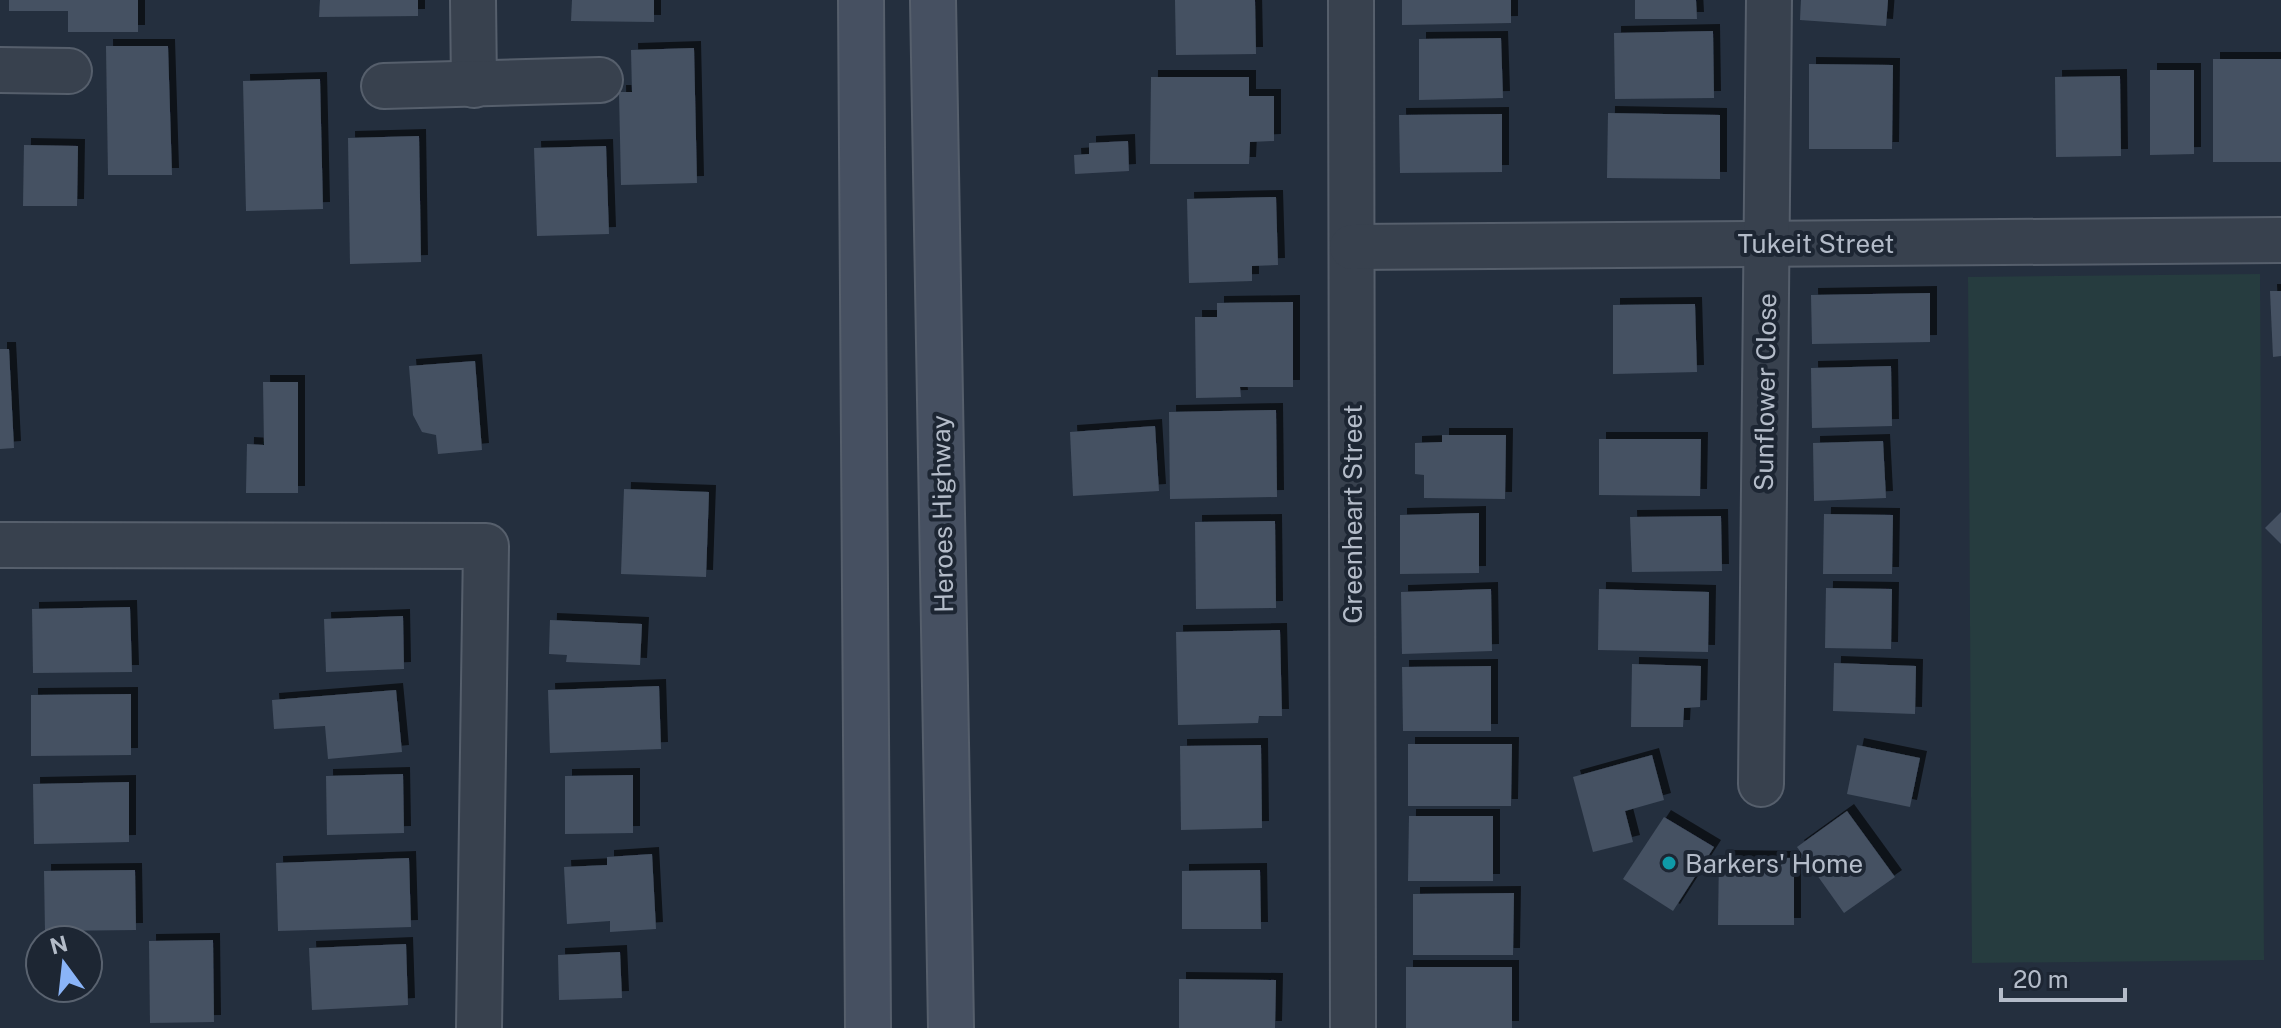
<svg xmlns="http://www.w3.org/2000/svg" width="2281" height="1028" font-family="'Public Sans',sans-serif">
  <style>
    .green { fill: #263c3f }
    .building { fill: #455162; filter: url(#shadow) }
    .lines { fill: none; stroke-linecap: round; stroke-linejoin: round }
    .minor-casing { stroke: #565f6c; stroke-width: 48 }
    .secondary-casing { stroke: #565f6c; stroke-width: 48 }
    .minor { stroke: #38414e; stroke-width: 44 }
    .secondary { stroke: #465061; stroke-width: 44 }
    .culture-dot { fill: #0f9aa8; stroke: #1d2633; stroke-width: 3 }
    .labels { text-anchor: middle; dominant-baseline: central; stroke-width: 8; stroke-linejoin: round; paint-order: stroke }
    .street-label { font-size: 26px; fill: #b4bcc9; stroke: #1d2633 }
    .poi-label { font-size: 26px; fill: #b4bcc9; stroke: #1d2633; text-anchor: start }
  </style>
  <defs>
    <filter id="shadow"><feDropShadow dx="7" dy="-7" stdDeviation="0" flood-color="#0009"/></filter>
  </defs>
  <rect width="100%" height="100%" fill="#242f3e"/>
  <!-- green -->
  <path class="green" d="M2260,274L2264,960L1972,963L1968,277Z"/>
  <!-- building -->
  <g class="building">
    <path d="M9,0H138V32H68V11H9Z"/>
    <path d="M320,0H418V16L319,17Z"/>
    <path d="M572,0H654V22L571,21Z"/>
    <path d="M1175,0H1255L1256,54L1176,55Z"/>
    <path d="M1402,0H1511V23L1402,25Z"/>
    <path d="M1635,0H1696L1697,19H1635Z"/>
    <path d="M1801,0H1888L1886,26L1800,20Z"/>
    <path d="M1713,31L1714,98L1615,99L1614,33Z"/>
    <path d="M1501,38L1503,98L1419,100V39Z"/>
    <path d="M106,46H168L172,175H108Z"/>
    <path d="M694,48L697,183L621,185L619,92H632L631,50Z"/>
    <rect x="2213" y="59" width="68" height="103"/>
    <path d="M1809,64L1893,65L1892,149H1809Z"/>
    <path d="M2150,70H2194V154L2150,155Z"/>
    <path d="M2120,76L2121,156L2056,157L2055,77Z"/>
    <path d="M1151,77H1249V96H1274V141L1250,142L1249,164H1150Z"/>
    <path d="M320,79L323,209L246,211L243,81Z"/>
    <path d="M1608,113L1720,115V179L1607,178Z"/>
    <path d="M1502,114V172L1400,173L1399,115Z"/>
    <path d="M419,136L421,262L350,264L348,138Z"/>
    <path d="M1128,141L1129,171L1075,174L1074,155L1089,154V143Z"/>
    <path d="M24,145L78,146L77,206H23Z"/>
    <path d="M606,146L609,234L537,236L534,148Z"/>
    <path d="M1276,197L1278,265L1252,266V281L1189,283L1187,199Z"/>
    <path d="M2270,291H2281V356L2273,357Z"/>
    <path d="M1930,293V342L1812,344L1811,295Z"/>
    <path d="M1293,302V387H1240L1241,397L1196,398L1195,317H1217V303Z"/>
    <path d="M1695,304L1697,372L1613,374V305Z"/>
    <path d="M0,349H9L14,448L0,449Z"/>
    <path d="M475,361L482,450L438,454L436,435L422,432L413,415L409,366Z"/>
    <path d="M1891,366L1892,426L1812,428L1811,368Z"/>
    <path d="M263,382H298V493H246L247,444L264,445Z"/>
    <path d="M1276,410L1277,497L1170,499L1169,412Z"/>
    <path d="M1155,426L1159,491L1073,496L1070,432Z"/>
    <path d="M1442,435H1506L1505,499L1424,498V475L1415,474V443L1442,442Z"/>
    <path d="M1599,439H1701L1700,496L1599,495Z"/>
    <path d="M1883,441L1886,498L1814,501L1813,443Z"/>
    <path d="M624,489L709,492L706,577L621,574Z"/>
    <path d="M2281,512V544L2265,528Z"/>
    <path d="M1479,513V573L1400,574V515Z"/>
    <path d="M1824,514L1893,515L1892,574H1823Z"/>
    <path d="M1721,516L1722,571L1632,572L1630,517Z"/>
    <path d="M1275,521L1276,608L1196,609L1195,522Z"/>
    <path d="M1826,588L1892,589L1891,649L1825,648Z"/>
    <path d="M1491,589L1492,651L1402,654L1401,592Z"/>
    <path d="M1599,589L1709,592L1708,652L1598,650Z"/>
    <path d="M130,607L132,672L33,673L32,609Z"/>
    <path d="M403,616L404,669L326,672L324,619Z"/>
    <path d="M550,620L642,624L640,665L566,662L567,655L549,654Z"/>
    <path d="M1280,630L1282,716H1259L1258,723L1178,725L1176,632Z"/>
    <path d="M1834,663L1916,666L1915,714L1833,711Z"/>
    <path d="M1632,664L1701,666L1700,707L1684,708L1683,727H1631Z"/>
    <path d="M1491,666V731H1403L1402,667Z"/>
    <path d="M659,686L661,749L550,753L548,690Z"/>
    <path d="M396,690L402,752L328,759L325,726L274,729L272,700Z"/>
    <path d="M131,694V755L31,756V695Z"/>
    <path d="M1408,744H1512L1511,806H1408Z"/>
    <path d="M1261,745L1262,828L1181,830L1180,746Z"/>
    <path d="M1857,745L1920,758L1910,807L1847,794Z"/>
    <path d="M1652,755L1664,800L1625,811L1633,842L1593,852L1573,777Z"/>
    <path d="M403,774L404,833L327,835L326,776Z"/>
    <path d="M633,775V833L565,834V776Z"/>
    <path d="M129,782V842L34,844L33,784Z"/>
    <path d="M1847,811L1895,877L1844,913L1797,847Z"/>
    <path d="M1409,816H1493V881H1408Z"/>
    <path d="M1664,817L1714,847L1673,911L1623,879Z"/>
    <path d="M652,854L656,929L610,932V921L567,924L564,867L607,865V857Z"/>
    <path d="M1719,857L1794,858V925H1718Z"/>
    <path d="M409,858L411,927L278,931L276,863Z"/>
    <path d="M135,870L136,930L45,931L44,871Z"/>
    <path d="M1260,870L1261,929H1182V871Z"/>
    <path d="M1514,893L1513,955H1413V894Z"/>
    <path d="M213,940L214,1022L150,1023L149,941Z"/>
    <path d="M406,944L408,1005L312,1010L309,948Z"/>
    <path d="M620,952L622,998L559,1000L558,955Z"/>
    <rect x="1406" y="967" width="106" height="61"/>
    <path d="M1179,979L1276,980L1275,1028H1179Z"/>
  </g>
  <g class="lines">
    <!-- minor casing -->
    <g class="minor-casing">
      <g id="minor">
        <path d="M473,0L474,85"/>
        <path d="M1351,0L1353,1028"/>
        <path d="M0,70L69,71"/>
        <path d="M384,86L600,80"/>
        <path d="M1352,247L2281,240"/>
        <path d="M0,545L486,546L479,1028"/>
        <path d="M1761,784L1769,0"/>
      </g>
    </g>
    <!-- secondary casing -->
    <g class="secondary-casing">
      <g id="secondary">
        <path d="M861,0L868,1028"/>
        <path d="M933,0L951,1028"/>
      </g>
    </g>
    <!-- minor -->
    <use href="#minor" class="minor"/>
    <!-- secondary -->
    <use href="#secondary" class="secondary"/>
  </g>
  <!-- markers -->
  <circle class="culture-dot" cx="1669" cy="863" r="8"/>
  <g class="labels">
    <!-- street labels -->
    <g class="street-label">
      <text x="1816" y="243">Tukeit Street</text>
      <text transform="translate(1765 392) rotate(-89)">Sunflower Close</text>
      <text transform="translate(942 514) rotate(-91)">Heroes Highway</text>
      <text transform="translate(1352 514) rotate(-90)">Greenheart Street</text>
    </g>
    <!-- poi labels -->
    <g class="poi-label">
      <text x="1685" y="863">Barkers' Home</text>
    </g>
  </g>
  <!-- north arrow -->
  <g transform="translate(64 964) rotate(345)"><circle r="38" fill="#1d2633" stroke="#59626f" stroke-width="2"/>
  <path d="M0-6L14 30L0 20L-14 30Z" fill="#8ab4f8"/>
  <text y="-12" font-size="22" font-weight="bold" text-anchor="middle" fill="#b4bcc9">N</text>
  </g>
  <!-- scale -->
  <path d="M2001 988v12h124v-12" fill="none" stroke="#b4bcc9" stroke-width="4"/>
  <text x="2013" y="988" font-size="24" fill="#b4bcc9" stroke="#1d2633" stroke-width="6" paint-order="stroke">20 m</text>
</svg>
